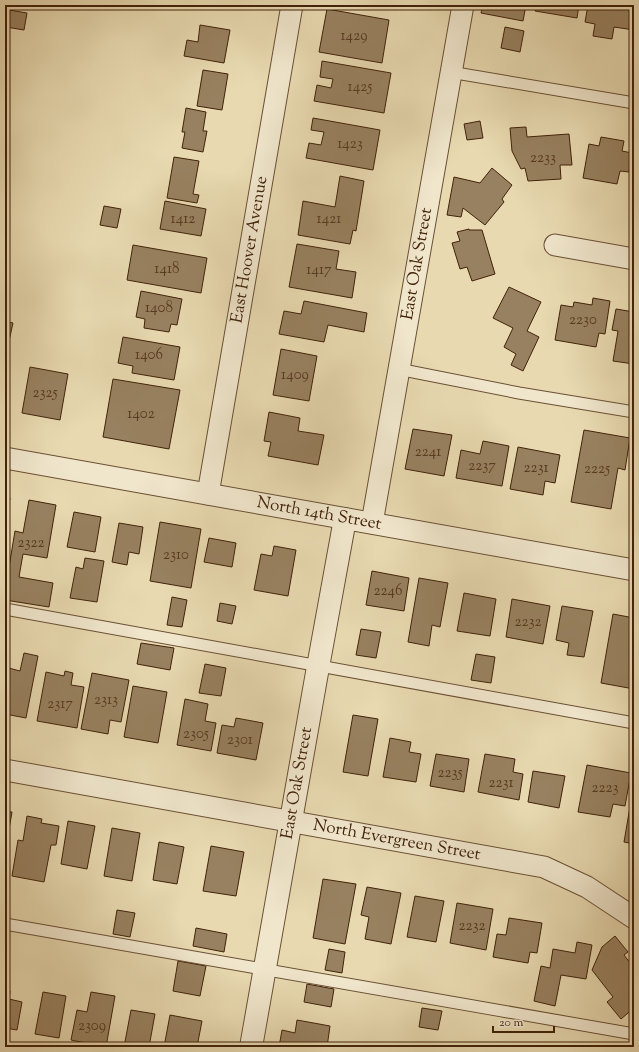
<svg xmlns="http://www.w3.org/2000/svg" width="639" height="1052" font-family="'Sorts Mill Goudy',serif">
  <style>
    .building { fill: #988160; stroke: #41220a }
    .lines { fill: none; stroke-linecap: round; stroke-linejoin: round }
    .service-casing { stroke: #6b5034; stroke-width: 13 }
    .minor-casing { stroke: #6b5034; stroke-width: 23 }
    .tertiary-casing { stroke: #6b5034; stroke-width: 24 }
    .service { stroke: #f0e6cc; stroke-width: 11 }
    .minor { stroke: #f0e6cc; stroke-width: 21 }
    .tertiary { stroke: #f0e6cc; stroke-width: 22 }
    .labels { text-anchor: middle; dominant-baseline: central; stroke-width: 3; stroke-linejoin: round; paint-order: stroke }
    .number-label { font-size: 15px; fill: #573a20 }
    .street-label { font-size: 17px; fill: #41220a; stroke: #f0e6cc }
  </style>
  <rect width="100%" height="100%" fill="#e8d9b0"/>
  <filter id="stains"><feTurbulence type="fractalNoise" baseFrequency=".005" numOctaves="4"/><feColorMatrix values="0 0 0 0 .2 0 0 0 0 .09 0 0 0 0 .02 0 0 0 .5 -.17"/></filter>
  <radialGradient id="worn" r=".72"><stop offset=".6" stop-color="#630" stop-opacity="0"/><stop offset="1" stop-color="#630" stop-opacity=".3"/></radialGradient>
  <!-- building -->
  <g class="building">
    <path d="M483,5H526L523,21L481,13Z"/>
    <path d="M536,5H579L577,18L535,11Z"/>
    <path d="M588,5H634V30L614,27L612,39L593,36L595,24L585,22Z"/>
    <path d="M327,9L389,20L382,63L319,52Z"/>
    <path d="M9,10L27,13L24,30L6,27Z"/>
    <path d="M200,25L230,30L224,63L184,56L187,40L198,42Z"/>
    <path d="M505,27L524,31L520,52L501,48Z"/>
    <path d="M322,61L391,73L384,113L314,101L317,85L331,88L333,79L320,77Z"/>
    <path d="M203,70L228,74L222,110L197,106Z"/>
    <path d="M186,108L206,112L203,131H207L203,152L182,148L185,132H182Z"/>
    <path d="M313,118L380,130L373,170L306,158L309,143L321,145L324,132L311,130Z"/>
    <path d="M480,121L483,138L467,140L464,124Z"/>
    <path d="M526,127L527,137L569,134L572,165H560L561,179L528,181L525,168L521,169L512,151L510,128Z"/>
    <path d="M601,137L624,141L622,151L632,153L629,172L620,171L617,184L583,178L589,144L599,146Z"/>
    <path d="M174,157L199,161L193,194L199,195L197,203L167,198Z"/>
    <path d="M492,168L512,185L502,199L504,202L485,225L463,208L461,217L447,215L454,177L480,183Z"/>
    <path d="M340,176L364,181L356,231L353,230L350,244L298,235L303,201L335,207Z"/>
    <path d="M165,201L206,209L201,236L160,229Z"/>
    <path d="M104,206L121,209L117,228L100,225Z"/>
    <path d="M469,229V230H482L495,274L472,281L467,267L460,269L452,243L460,241L457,232Z"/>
    <path d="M297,244L339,251L336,269L356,272L352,298L289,287Z"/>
    <path d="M133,245L207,258L201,293L127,280Z"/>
    <path d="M509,287L541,302L527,331L539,337L523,371L511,365L516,354L504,347L513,328L493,318Z"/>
    <path d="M141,291L182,299L177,325L171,324L169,332L144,328L145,319L136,317Z"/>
    <path d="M593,298L610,301L605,334L599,333L596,347L555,340L561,305L573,307L574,302L592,305Z"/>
    <path d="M304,301L367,313L364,332L328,325L324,342L279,334L284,311L301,314Z"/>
    <path d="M616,309L634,312V364L613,361L618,331L612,330Z"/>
    <path d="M5,321L13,323L9,341L5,340Z"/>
    <path d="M123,337L180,347L174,380L132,373L133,366L118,363Z"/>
    <path d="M281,349L317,356L309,401L273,395Z"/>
    <path d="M30,367L68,374L60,420L22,413Z"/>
    <path d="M113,379L180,390L169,449L103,437Z"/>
    <path d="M269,412L300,418L298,431L324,435L318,465L268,456L271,442L264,441Z"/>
    <path d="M413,429L452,435L444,476L405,469Z"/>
    <path d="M584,430L630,438L625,470L618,468L611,509L571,502Z"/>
    <path d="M483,441L509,446L502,486L456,478L461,450L480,454Z"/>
    <path d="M518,447L560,455L555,483L545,481L543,495L510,489Z"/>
    <path d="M5,497L10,498L5,524Z"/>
    <path d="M29,500L56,505L47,558L23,554L19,577L53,583L49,607L5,600V591L15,531L23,533Z"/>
    <path d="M74,512L101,517L95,552L67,547Z"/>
    <path d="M160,522L201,529L191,588L150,581Z"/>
    <path d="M119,523L143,527L139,554L129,552L127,565L112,562Z"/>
    <path d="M209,538L236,543L232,567L204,562Z"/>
    <path d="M274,546L296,550L288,596L254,590L261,554L272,556Z"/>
    <path d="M85,558L104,561L97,602L70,598L76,567L83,569Z"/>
    <path d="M372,571L409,578L404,611L366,605Z"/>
    <path d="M419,578L448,583L440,627L432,625L429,646L408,642Z"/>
    <path d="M464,593L496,599L490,636L457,631Z"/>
    <path d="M172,597L187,600L182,627L167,625Z"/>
    <path d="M512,599L550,606L543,644L506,637Z"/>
    <path d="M220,603L236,606L232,624L217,621Z"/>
    <path d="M562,606L593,611L584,657L567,655L569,643L556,640Z"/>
    <path d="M613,614L634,618V689L601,683Z"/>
    <path d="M361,629L381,632L376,658L356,655Z"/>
    <path d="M141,643L174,648L170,670L137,664Z"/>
    <path d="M24,653L38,656L26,718L5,714V667L20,671Z"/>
    <path d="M476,654L495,657L491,683L471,680Z"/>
    <path d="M205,664L226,668L221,696L199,693Z"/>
    <path d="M65,671L73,673L71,685L84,687L77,728L37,721L46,672L64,676Z"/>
    <path d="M92,673L129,680L121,722L110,720L108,734L81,729Z"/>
    <path d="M133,686L167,692L158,743L124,737Z"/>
    <path d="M185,699L208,704L205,721L216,723L211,751L177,745Z"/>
    <path d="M353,715L378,719L368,776L343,772Z"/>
    <path d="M236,718L263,723L256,760L217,753L222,725L234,727Z"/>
    <path d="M390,738L411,742L409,752L421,754L416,782L383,777Z"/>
    <path d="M436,754L469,759L464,792L430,786Z"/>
    <path d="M485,754L515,759L513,772L523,774L519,800L478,792Z"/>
    <path d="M587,765L631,773L625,806L613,804L610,817L578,812Z"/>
    <path d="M533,771L565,776L559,808L528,802Z"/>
    <path d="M632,795L634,796V844L624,842Z"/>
    <path d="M5,811L12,812L7,841L5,840Z"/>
    <path d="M27,816L42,819L41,823L59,826L56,845H51L44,882L12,876L18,840L23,841Z"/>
    <path d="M68,821L95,826L87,869L61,864Z"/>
    <path d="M112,828L140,833L132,881L104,876Z"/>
    <path d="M159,842L184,847L177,884L153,880Z"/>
    <path d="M211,846L244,852L236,896L203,891Z"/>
    <path d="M323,879L356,884L345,944L313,938Z"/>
    <path d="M367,887L401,893L391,944L365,939L369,917L361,915Z"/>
    <path d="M415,896L444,901L436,942L407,937Z"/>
    <path d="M457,903L493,909L486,950L450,943Z"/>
    <path d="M117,910L135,913L130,937L113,934Z"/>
    <path d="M509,918L542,923L537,953L530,952L528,963L493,957L497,934L506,935Z"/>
    <path d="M196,928L227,934L224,952L193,946Z"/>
    <path d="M615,936L628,952L624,955L634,968V1008L621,1019L607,1002L613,997L592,970L602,947Z"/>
    <path d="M577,942L592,945L586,979L561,975L555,1006L534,1001L541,966L550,968L553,949L575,953Z"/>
    <path d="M329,949L345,952L342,973L325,970Z"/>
    <path d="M178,961L206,966L200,996L173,991Z"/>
    <path d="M307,984L334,989L331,1007L304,1002Z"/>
    <path d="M5,990L10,991L9,999L22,1002L17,1030L5,1028Z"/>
    <path d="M43,992L66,996L59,1038L35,1034Z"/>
    <path d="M91,992L115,996L106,1047L71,1040L77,1010L87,1012Z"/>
    <path d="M422,1008L442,1011L438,1030L419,1027Z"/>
    <path d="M131,1010L155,1014L149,1047H124Z"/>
    <path d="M170,1015L202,1021L197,1047H164Z"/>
    <path d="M297,1020L330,1026L327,1047H279L282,1030L295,1033Z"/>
  </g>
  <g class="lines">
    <!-- service casing -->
    <g class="service-casing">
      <g id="service">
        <path d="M450,72L634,103"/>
        <path d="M398,369L519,393L634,412"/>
        <path d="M5,609L634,723"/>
        <path d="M5,924L634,1034"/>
      </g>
    </g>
    <!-- minor casing -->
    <g class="minor-casing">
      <g id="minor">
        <path d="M555,245L634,259"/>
        <path id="s1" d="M5,458L634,570"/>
        <path id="s2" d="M208,494L292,5"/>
        <path id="s3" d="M372,523L463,5"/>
        <path id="s4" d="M5,770L544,867L587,887L634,918"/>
      </g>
    </g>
    <!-- tertiary casing -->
    <g class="tertiary-casing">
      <g id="tertiary">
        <path id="s5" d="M251,1047L318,667L345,519"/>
      </g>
    </g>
    <!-- service -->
    <use href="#service" class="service"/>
    <!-- minor -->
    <use href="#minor" class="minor"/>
    <!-- tertiary -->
    <use href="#tertiary" class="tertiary"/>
  </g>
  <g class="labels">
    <!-- number labels -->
    <g class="number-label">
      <text x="354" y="36">1429</text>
      <text x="360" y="87">1425</text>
      <text x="350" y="144">1423</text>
      <text x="543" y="158">2233</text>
      <text x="183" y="219">1412</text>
      <text x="329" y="219">1421</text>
      <text x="167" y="269">1418</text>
      <text x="319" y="270">1417</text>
      <text x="159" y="308">1408</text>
      <text x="583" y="320">2230</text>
      <text x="149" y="355">1406</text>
      <text x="295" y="375">1409</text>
      <text x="45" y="393">2325</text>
      <text x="141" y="414">1402</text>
      <text x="428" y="452">2241</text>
      <text x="482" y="466">2237</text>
      <text x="536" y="468">2231</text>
      <text x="597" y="469">2225</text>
      <text x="31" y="543">2322</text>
      <text x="176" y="555">2310</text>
      <text x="388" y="591">2246</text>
      <text x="528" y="622">2232</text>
      <text x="106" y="700">2313</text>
      <text x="60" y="704">2317</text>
      <text x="196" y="734">2305</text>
      <text x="240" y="740">2301</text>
      <text x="450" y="773">2235</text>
      <text x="501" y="783">2231</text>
      <text x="605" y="788">2223</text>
      <text x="472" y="926">2232</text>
      <text x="92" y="1026">2309</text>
    </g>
    <!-- street labels -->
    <g class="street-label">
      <text stroke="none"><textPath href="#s2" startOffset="248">East Hoover Avenue</textPath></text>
      <text stroke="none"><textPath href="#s3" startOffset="263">East Oak Street</textPath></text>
      <text stroke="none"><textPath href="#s1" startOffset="319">North 14th Street</textPath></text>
      <text stroke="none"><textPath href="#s5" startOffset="268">East Oak Street</textPath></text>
      <text stroke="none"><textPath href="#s4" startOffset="398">North Evergreen Street</textPath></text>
    </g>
  </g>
  <!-- margin -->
  <rect width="639" height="1052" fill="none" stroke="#e8d9b0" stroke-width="20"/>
  <rect x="6" y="6" width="627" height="1040" fill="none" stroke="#41220a" stroke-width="2"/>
  <rect x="10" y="10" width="619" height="1032" fill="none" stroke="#41220a"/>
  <!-- scale -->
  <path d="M493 1026v6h61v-6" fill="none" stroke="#41220a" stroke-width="2"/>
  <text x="499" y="1026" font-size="12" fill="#41220a" stroke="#f0e6cc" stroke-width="3" paint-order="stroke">20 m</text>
  <rect width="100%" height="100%" filter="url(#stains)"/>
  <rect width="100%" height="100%" fill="url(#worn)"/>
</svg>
